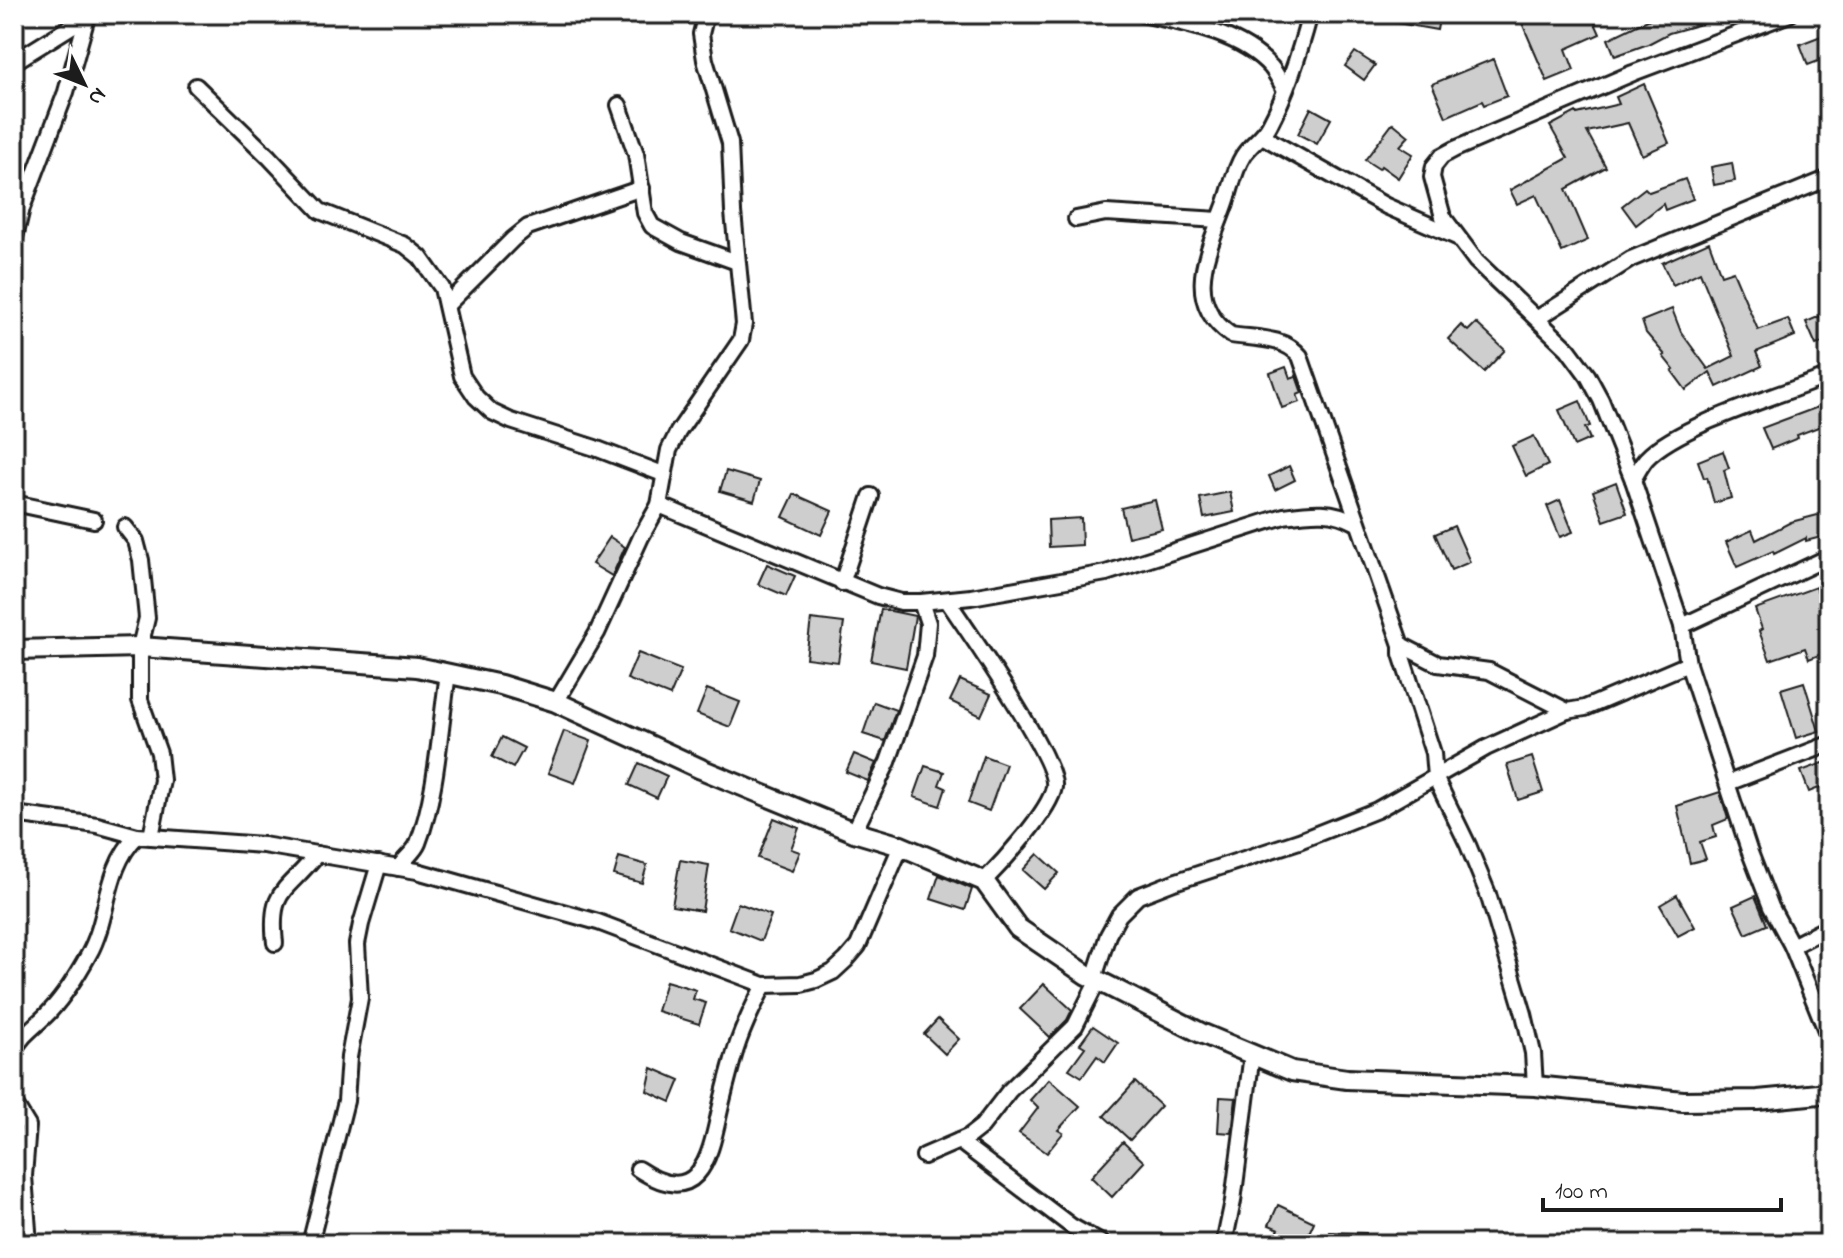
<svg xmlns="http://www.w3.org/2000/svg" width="1843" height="1258" font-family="'Indie Flower',sans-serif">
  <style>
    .building { fill: #cecece; stroke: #1c1c1c; stroke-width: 2 }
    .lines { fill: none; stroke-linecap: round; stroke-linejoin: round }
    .minor-casing { stroke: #1c1c1c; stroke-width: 20 }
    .tertiary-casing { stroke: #1c1c1c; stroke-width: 24 }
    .minor { stroke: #fff; stroke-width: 14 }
    .tertiary { stroke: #fff; stroke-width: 18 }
  </style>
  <rect width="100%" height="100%" fill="#fff"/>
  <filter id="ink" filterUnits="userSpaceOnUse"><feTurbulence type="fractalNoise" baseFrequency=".0125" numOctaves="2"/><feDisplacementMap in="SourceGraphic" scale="16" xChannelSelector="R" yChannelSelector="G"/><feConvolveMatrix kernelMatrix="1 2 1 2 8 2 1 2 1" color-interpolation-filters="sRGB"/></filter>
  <g filter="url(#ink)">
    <!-- building -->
    <g class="building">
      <path d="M1386,14H1440L1437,30L1386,21Z"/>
      <path d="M1542,14H1591L1600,34L1566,49L1574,70L1547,81L1522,23Z"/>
      <path d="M1660,14H1722L1723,18L1669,33L1648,44L1615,56L1608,39Z"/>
      <path d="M1829,33V57L1808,65L1800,44Z"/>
      <path d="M1355,52L1375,65L1364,80L1345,66Z"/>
      <path d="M1493,59L1507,96L1484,105L1482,101L1446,117L1432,84Z"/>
      <path d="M1644,84L1669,143L1642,155L1628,123L1587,132L1606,167L1566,189L1588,240L1562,252L1536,195L1517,204L1510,190L1568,158L1550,126L1576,112L1577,114L1619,104L1616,97Z"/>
      <path d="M1311,108L1331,119L1317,144L1298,134Z"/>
      <path d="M1393,123L1409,136L1400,146L1413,154L1398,178L1381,166L1379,169L1365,160Z"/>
      <path d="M1732,163L1735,181L1714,185L1711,167Z"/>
      <path d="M1685,179L1693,199L1665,210L1663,204L1636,225L1622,206L1645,188L1649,192Z"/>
      <path d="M1709,242L1721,275L1733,271L1758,330L1788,319L1795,336L1756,352L1762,366L1717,387L1710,372L1686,390L1672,371L1674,370L1663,356L1665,355L1646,333L1642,321L1672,309L1681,332L1708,369L1734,356L1700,272L1673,285L1662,263Z"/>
      <path d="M1825,314L1829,324V340L1816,345L1806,322Z"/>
      <path d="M1476,323L1505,350L1484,372L1448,339L1461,325L1468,331Z"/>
      <path d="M1286,367L1290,378L1296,376L1302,393L1297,395L1300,402L1282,408L1270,373Z"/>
      <path d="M1580,401L1590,426L1585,428L1590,439L1574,446L1559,410Z"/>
      <path d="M1829,403V423L1797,435L1798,438L1771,449L1762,428Z"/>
      <path d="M1534,436L1548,465L1526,476L1512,446Z"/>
      <path d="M1723,451L1729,468L1724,470L1731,498L1714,503L1707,477L1704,478L1698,461Z"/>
      <path d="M1289,466L1295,480L1275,490L1269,476Z"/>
      <path d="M726,471L760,481L754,501L720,491Z"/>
      <path d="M1616,482L1627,513L1604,521L1593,491Z"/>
      <path d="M1230,492L1234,512L1204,518L1200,498Z"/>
      <path d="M794,494L832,511L821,535L783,517Z"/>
      <path d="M1155,500L1162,529L1128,537L1121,508Z"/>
      <path d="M1560,500L1573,532L1560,537L1547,506Z"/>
      <path d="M1829,512V535L1806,541V538L1774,554L1773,551L1737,567L1726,542L1752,530L1756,540L1791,522Z"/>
      <path d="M1081,518L1082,545L1049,547L1048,520Z"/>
      <path d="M1454,526L1470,562L1451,570L1435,534Z"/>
      <path d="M610,537L625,547L612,576L592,564Z"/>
      <path d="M767,564L795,576L786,596L758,584Z"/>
      <path d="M1816,587L1829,622V651L1809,659L1805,648L1770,660L1759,631L1762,629L1755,609Z"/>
      <path d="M881,609L915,616L906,668L871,661Z"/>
      <path d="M811,619L844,623L838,662L806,658Z"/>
      <path d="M638,653L681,670L670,696L627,679Z"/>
      <path d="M960,680L991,694L981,716L950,701Z"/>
      <path d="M1804,682L1819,731L1796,738L1781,689Z"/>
      <path d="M707,689L740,702L730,727L697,714Z"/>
      <path d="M874,702L896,710L885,741L863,734Z"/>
      <path d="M564,731L591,741L575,783L548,773Z"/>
      <path d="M502,737L524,748L513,768L492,757Z"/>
      <path d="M854,754L876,763L868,781L846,772Z"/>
      <path d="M984,756L1006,764L989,811L968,803Z"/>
      <path d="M1532,757L1543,792L1518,800L1507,765Z"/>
      <path d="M1829,761V784L1809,792L1801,771Z"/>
      <path d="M639,763L667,776L657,798L629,785Z"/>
      <path d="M925,766L944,772L939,785L946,788L940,806L914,797Z"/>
      <path d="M1720,792L1728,819L1713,825L1716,837L1700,842L1706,859L1690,863L1677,806Z"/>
      <path d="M774,818L799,828L791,849L800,852L792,871L758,858Z"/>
      <path d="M1038,854L1059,873L1044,889L1023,870Z"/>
      <path d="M619,857L647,865L642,883L614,875Z"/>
      <path d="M680,860L709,865L702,911L672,906Z"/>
      <path d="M939,875L972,889L965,910L931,899Z"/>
      <path d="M1677,895L1695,927L1678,936L1660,905Z"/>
      <path d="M1755,896L1767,925L1746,934L1733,906Z"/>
      <path d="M738,903L771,915L761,941L729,928Z"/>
      <path d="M666,981L696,990L693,999L706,1003L699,1024L657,1011Z"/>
      <path d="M1044,984L1072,1010L1067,1020L1050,1037L1020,1009Z"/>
      <path d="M938,1019L959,1039L945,1054L924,1034Z"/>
      <path d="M1093,1026L1118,1043L1105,1062L1097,1056L1082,1077L1069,1069L1085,1047L1080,1044Z"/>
      <path d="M652,1068L680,1080L671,1102L647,1091Z"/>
      <path d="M1049,1079L1080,1106L1058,1130L1063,1133L1047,1153L1019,1133L1038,1108L1030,1100Z"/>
      <path d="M1135,1082L1161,1106L1130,1140L1104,1116Z"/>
      <path d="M1220,1097L1236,1098L1232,1133L1218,1132Z"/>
      <path d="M1123,1142L1144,1162L1112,1197L1091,1177Z"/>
      <path d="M1278,1205L1314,1222L1304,1244H1288L1275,1238L1279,1229L1269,1225Z"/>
      <path d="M1330,1232L1366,1233V1244H1329Z"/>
    </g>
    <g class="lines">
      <!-- minor casing -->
      <g class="minor-casing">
        <g id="minor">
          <path d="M1142,14C1184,23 1241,33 1271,67C1276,73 1280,81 1284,88"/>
          <path d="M1310,14C1301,48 1287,92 1270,124C1264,137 1250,144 1243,156C1233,172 1231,191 1224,208C1208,252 1182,301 1231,335C1255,339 1283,336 1300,356L1401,645L1438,664L1489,671L1567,711L1585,708L1688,664"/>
          <path d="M1790,14L1633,73L1455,149L1442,156L1434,166L1432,177L1443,217L1476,261L1568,349L1588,376L1601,400L1633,480L1682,626L1688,664L1749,850L1771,907L1792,946L1829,1038"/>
          <path d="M14,62L88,16"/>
          <path d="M196,86L269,157L320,211L405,245L420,257L442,288L462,376L476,397L492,412L511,421L595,448L663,474"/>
          <path d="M619,105L636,154L645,213L652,226L681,242L737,262"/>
          <path d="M1262,136L1386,206L1457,237"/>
          <path d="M1076,219L1106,213L1219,220"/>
          <path d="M14,242L22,208L66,92L87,17"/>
          <path d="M447,305L513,239L528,227L642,188"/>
          <path d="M1538,318L1631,259L1829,178"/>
          <path d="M1633,480C1637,473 1641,465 1646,459C1678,425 1783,394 1829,376"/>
          <path d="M14,503L94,520"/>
          <path d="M659,505L878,596L901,602H921L971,597L1106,573L1284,516C1312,512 1332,509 1357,523"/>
          <path d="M125,527L136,541L141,560L147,618L140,647V700L159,753L162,780L151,837"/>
          <path d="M842,583L871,496"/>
          <path d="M947,600C966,628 1058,760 1054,787C1050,811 1001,864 984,881"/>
          <path d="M1682,626L1829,557"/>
          <path d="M1401,645V654L1433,753L1435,777L1468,845L1488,894L1524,1014L1533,1053L1535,1086"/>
          <path d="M556,702L597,633L641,537L659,505L669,450L678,432L741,340L744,324L733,212L730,143L705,60L701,34L706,14"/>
          <path d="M1728,783L1829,744"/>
          <path d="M14,814L97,825L137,836L263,845L417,871L598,922L764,985L801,984L816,980L833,972L846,960L858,946L901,846"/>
          <path d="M854,832L888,762L925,656L928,623L921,602"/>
          <path d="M399,868C404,858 414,853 418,843C437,794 440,726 448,674"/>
          <path d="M275,943C269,888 286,893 317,854"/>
          <path d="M1792,946L1829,927"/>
          <path d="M1094,978L1108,935L1119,915L1138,896L1174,882L1299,841L1377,810L1486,748L1567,711"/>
          <path d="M14,1051C21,1034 39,1024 51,1010C66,994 78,974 89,954C110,916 104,869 137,836"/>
          <path d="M14,1103L28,1126L24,1176L29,1244"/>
          <path d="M959,1141L1071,1226L1103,1244"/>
          <path d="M924,1156L968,1137L982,1126L1009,1091L1075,1026L1098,980"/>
          <path d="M638,1169C697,1208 709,1162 719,1114C723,1096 728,1077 733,1059C740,1033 752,1009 764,985"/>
          <path d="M310,1244L346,1101L349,1057L360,998L357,944L361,924L379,864"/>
          <path d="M1224,1244L1233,1201L1252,1054"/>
        </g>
      </g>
      <!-- tertiary casing -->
      <g class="tertiary-casing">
        <path id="tertiary" d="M14,650L140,647L417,667L501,685L556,702L701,769L854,832L901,846L984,881L1018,928L1087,975L1201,1033L1292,1071L1347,1079L1535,1086L1683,1101L1758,1100L1829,1093"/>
      </g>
      <!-- minor -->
      <use href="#minor" class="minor"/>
      <!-- tertiary -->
      <use href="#tertiary" class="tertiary"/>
    </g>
  </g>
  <!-- margin -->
  <rect width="1843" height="1258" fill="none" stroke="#fff" stroke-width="48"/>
  <rect x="24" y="24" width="1795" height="1210" fill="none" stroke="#1c1c1c" stroke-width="3" filter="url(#ink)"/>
  <!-- north arrow -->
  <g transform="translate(84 84) rotate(133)" stroke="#ffffff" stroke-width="6" paint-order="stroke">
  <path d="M0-6L14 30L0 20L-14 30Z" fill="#1c1c1c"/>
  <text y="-12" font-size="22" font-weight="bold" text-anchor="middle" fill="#1c1c1c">N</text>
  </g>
  <!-- scale -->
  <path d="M1543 1198v12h238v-12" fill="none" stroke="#1c1c1c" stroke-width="4"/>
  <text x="1555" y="1198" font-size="24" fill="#1c1c1c" stroke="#ffffff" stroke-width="6" paint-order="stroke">100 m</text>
</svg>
